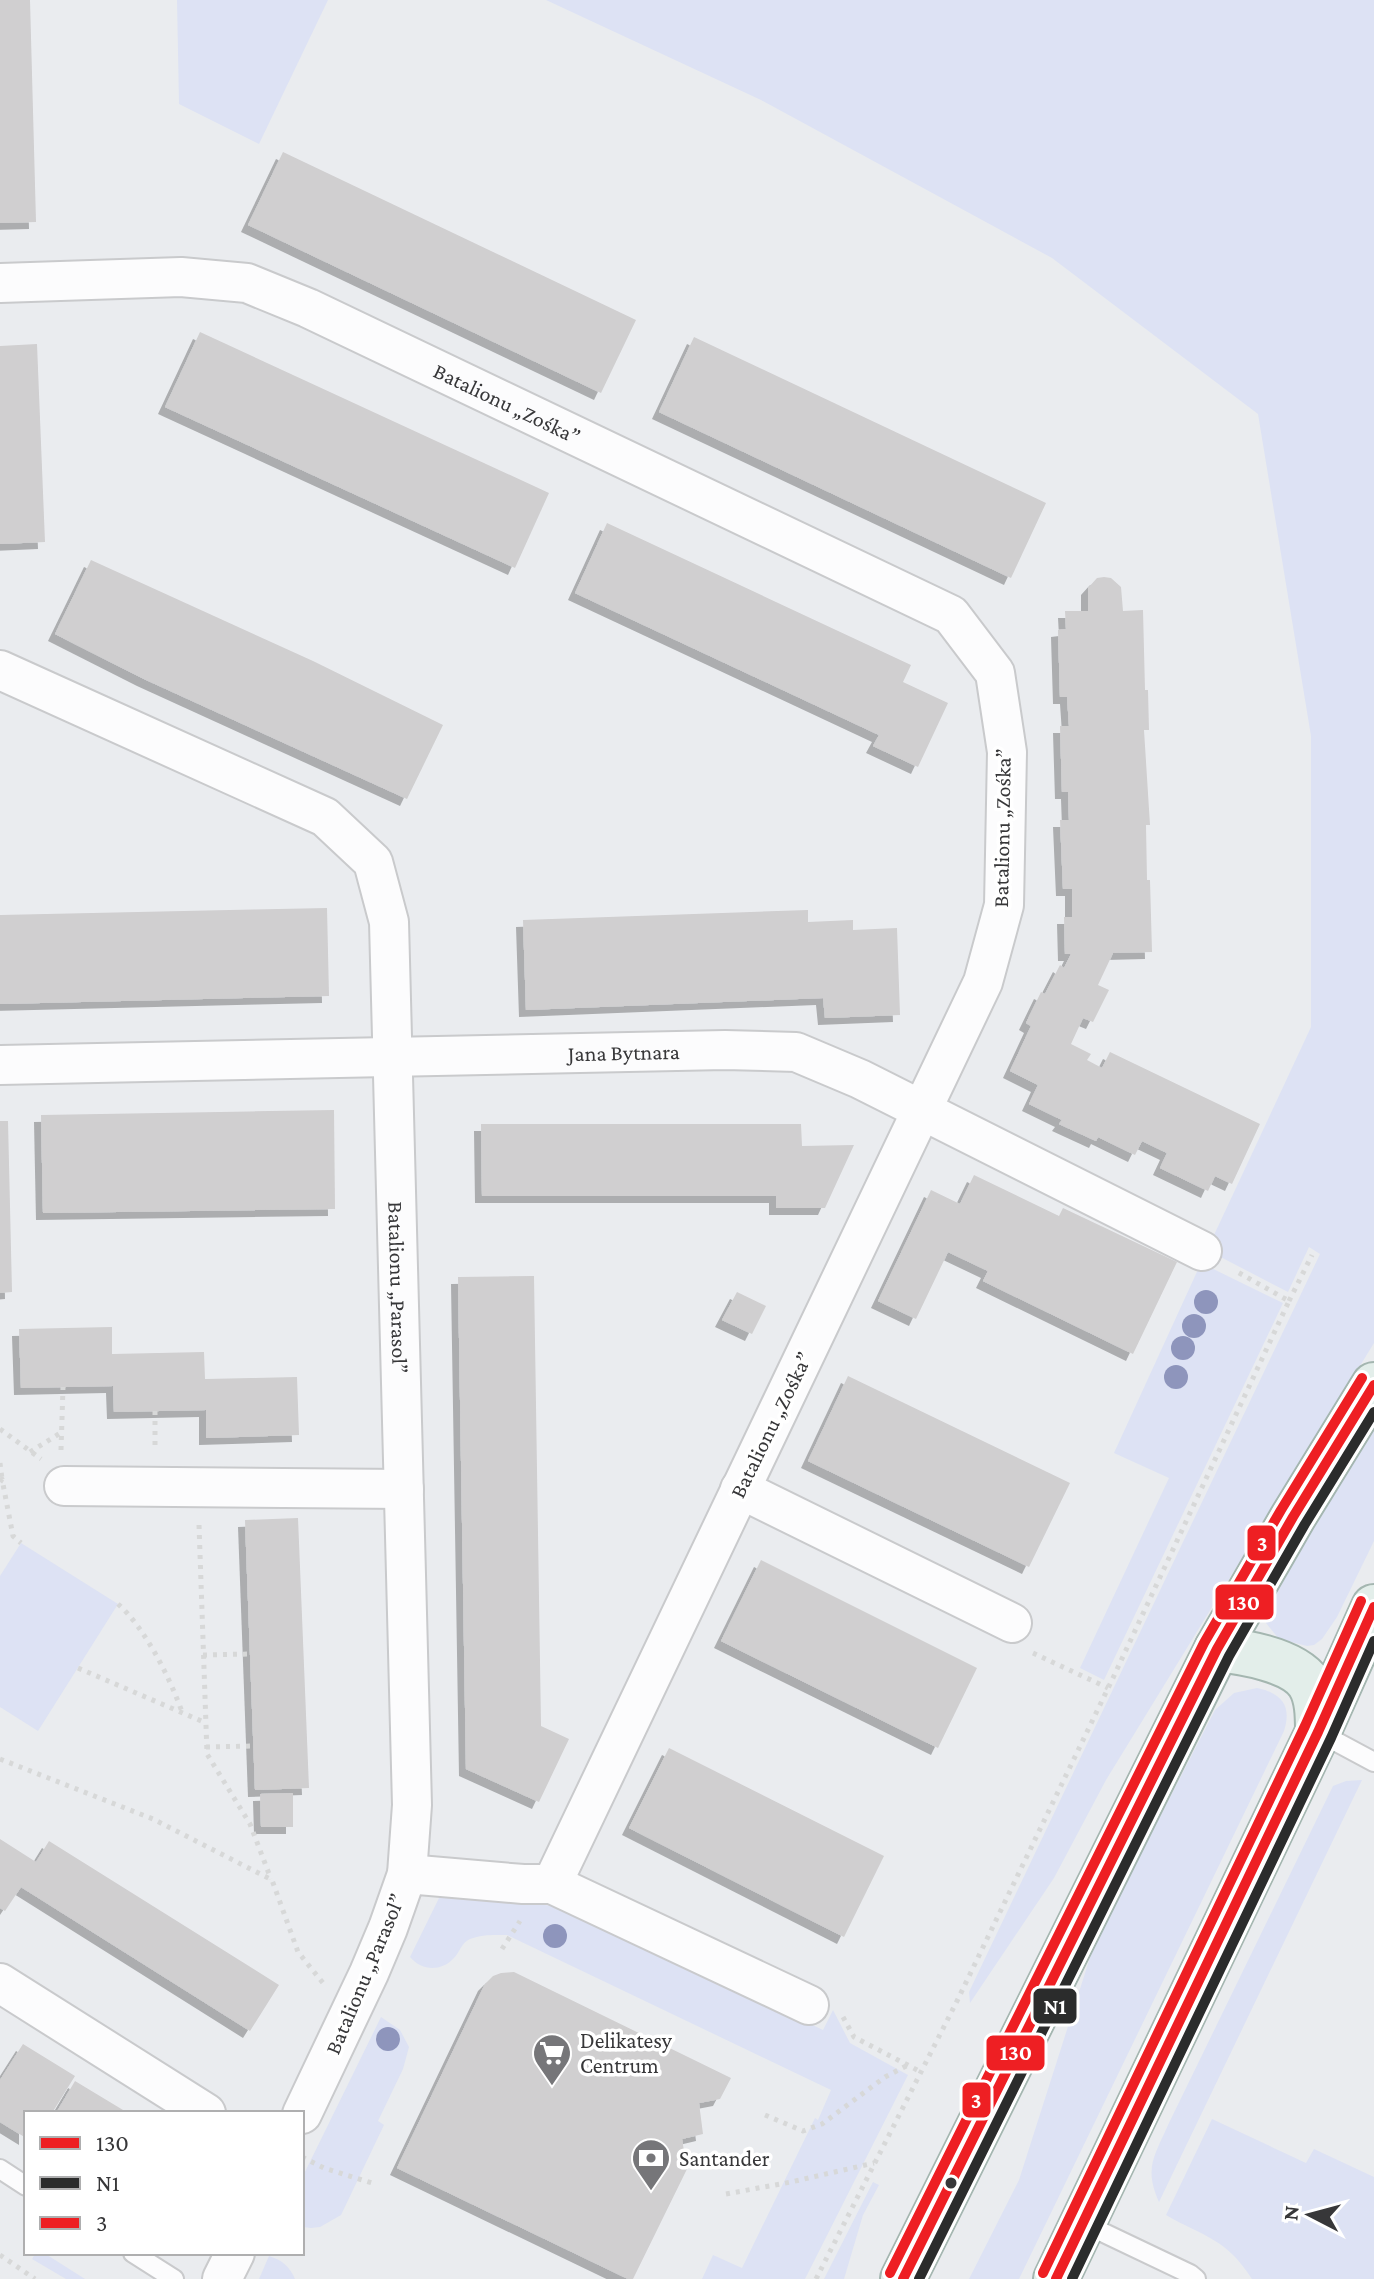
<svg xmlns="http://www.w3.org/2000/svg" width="1374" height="2279" font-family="'Crimson Pro',serif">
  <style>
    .green { fill: #dde2f4 }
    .building { fill: #d0cfd0; filter: url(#shadow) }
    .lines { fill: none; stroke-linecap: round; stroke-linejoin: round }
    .service-casing { stroke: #c9cacc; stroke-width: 22 }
    .minor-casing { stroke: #c9cacc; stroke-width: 42 }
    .primary-casing { stroke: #a4b6b0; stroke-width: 48 }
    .path { stroke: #d7d8d8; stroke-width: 5; stroke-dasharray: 4 6; stroke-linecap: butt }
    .service { stroke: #fcfcfd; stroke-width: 18 }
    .minor { stroke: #fcfcfd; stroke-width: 38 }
    .primary { stroke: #e3eeea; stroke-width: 44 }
    .bus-1-casing { stroke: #fff; stroke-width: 16 }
    .bus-2-casing { stroke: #fff; stroke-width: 16 }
    .bus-3-casing { stroke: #fff; stroke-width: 16 }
    .bus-1 { stroke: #ee1f23; stroke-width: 10 }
    .bus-2 { stroke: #2b2c2c; stroke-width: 10 }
    .bus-3 { stroke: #ee1f23; stroke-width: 10 }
    .tree { fill: #8e95bc }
    .bus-dot { fill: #373739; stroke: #fff; stroke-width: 3 }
    .labels { text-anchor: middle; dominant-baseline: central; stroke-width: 7; stroke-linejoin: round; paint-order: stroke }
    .street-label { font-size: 22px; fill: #373739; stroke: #fff }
    .poi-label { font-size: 22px; fill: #373739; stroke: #fff; text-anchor: start }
    .line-badge { stroke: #fff; stroke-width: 3 }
    .badge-label { font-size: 22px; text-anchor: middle; font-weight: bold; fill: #fff }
  </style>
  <defs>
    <filter id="shadow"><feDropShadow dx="-7" dy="7" stdDeviation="0" flood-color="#0004"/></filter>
  </defs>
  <rect width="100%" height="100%" fill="#eaecef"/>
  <!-- green -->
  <g class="green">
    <path d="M177,0H328L259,144L179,104Z"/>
    <path d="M546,0H1374V1343L1106,1780L1054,1878L970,2003L969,1992L1320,1254L1309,1247L1288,1292L1207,1250L1311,1027V736L1258,414L1052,258L761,100Z"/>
    <path d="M1201,1263L1283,1303L1104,1680L1080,1668L1169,1478L1114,1453Z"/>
    <path d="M1374,1428V1541L1337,1617L1322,1639L1314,1645L1307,1646L1279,1639L1266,1623V1613L1316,1522Z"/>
    <path d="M21,1543L118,1604L38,1731L0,1707V1576Z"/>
    <path d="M1257,1688C1282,1693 1292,1706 1284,1731L1019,2279H969L1019,2180L1094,1945L1215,1710L1234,1693Z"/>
    <path d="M1362,1780L1159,2202C1144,2168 1154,2157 1168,2125L1333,1786L1346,1781Z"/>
    <path d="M457,1896L554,1906L585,1916L823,2030L833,2010L850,2043L908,2075L805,2279H702L713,2255L742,2268L815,2118L818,2120L831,2090L507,1935C495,1935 482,1934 470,1939C461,1943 460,1952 454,1958C441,1972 422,1971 410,1957L439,1898Z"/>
    <path d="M381,2017L400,2030L409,2047L403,2069L378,2121L384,2125L341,2215L320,2227L311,2228L303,2227L302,2178Z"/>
    <path d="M1212,2119L1306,2163L1314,2149L1374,2177V2279H1252C1226,2238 1204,2237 1166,2215Z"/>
    <path d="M873,2182L879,2185L863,2215L844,2279H824Z"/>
    <path d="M36,2253H44L85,2279H66L32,2259Z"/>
    <path d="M269,2256C282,2260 290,2267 295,2279H259Z"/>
  </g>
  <!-- building -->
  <g class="building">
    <path d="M0,0H30L36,222L0,223Z"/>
    <path d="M283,152L636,320L601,393L248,225Z"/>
    <path d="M200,332L549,493L515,568L165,407Z"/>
    <path d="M694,337L1046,503L1011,578L659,412Z"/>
    <path d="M37,344L45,542L0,544V346Z"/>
    <path d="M607,523L911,665L903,682L948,703L918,767L873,746L879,735L575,593Z"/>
    <path d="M91,560L313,661L443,725L407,799L144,679L55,634Z"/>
    <path d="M1104,577L1111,578L1121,587L1123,611L1143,610L1145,690H1148L1149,730H1144L1150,825H1146L1147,880H1150L1152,952L1113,953L1098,985L1109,990L1093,1022L1083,1018L1071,1044L1091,1054L1087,1060L1102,1068L1110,1052L1260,1124L1232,1184L1215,1176L1208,1191L1160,1168L1167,1153L1142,1141L1135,1155L1098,1137L1096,1141L1059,1124L1062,1120L1029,1104L1038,1085L1010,1071L1031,1026L1026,1023L1041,992L1045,994L1060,965L1064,968L1071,954H1065L1064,917H1072V889H1063L1060,820H1069L1068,792H1062L1060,726H1069L1067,697H1060L1058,630L1066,629L1065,611H1088V588L1097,578Z"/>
    <path d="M327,908L329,996L0,1004V915Z"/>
    <path d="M808,910V922L853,920V930L897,928L900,1015L825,1018L823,998L526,1010L523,920Z"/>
    <path d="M334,1110L335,1209L43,1213L41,1115Z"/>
    <path d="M0,1121H8L12,1292L0,1293Z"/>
    <path d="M481,1124H801L802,1146L854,1145L825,1208H776V1196H482Z"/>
    <path d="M974,1175L1059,1216L1063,1208L1177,1262L1133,1354L983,1281L988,1271L948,1252L916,1319L878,1301L931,1190L960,1204Z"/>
    <path d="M534,1276L541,1726L569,1739L539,1802L466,1769L458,1277Z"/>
    <path d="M737,1292L766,1306L752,1334L722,1320Z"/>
    <path d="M112,1327V1354L204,1352L205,1379L297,1377L299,1435L206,1438V1410L114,1412L113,1386L21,1388L19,1329Z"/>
    <path d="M848,1376L1070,1483L1029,1567L808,1461Z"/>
    <path d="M298,1518L309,1788L255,1790L245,1520Z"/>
    <path d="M761,1560L977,1668L938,1748L721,1641Z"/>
    <path d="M669,1748L884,1856L844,1937L629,1828Z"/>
    <path d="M293,1793V1827H261L260,1794Z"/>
    <path d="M0,1839L36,1862L49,1841L279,1985L250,2031L21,1887L5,1911L0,1908Z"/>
    <path d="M514,1972L731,2078L720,2099L699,2103L703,2134L682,2139L687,2169L633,2279H628L397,2168L485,1984L493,1976L501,1973Z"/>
    <path d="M23,2044L75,2076L52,2113H26V2138L0,2122V2080Z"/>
    <path d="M75,2081L128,2113H56Z"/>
  </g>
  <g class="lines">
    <!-- service casing -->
    <g class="service-casing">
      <g id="service">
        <path d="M1318,1732L1374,1762"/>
        <path d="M0,2169L26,2186"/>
        <path d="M1083,2223L1190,2274L1196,2279"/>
        <path d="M133,2253L174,2279"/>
      </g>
    </g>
    <!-- minor casing -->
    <g class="minor-casing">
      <g id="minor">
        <path id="s1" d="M0,283L181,277L247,283L308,308L951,615L995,673L1007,752L1004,905L983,982L552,1884H523L407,1874"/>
        <path id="s2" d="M0,670L325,817L373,862L389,922L412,1805L407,1874L388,1928L369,1973L302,2114"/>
        <path id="s3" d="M0,1065L725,1050L796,1052L860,1079L1202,1251"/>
        <path d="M64,1486L404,1489"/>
        <path d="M740,1489L1012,1623"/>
        <path d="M552,1884L809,2005"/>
        <path d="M0,1983L206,2113"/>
        <path d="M222,2279L235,2253"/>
      </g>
    </g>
    <!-- primary casing -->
    <g class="primary-casing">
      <g id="primary">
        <path d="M1217,1649C1244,1652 1293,1660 1309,1683C1318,1697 1318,1716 1318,1732"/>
        <path d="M903,2279L1217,1649L1293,1517L1374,1385"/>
        <path d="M1056,2279L1318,1732L1374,1607"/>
      </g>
    </g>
    <!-- path -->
    <g class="path">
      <path d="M1289,1301L1312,1255"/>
      <path d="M155,1411V1450"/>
      <path d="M0,1429L41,1459"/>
      <path d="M61,1450L63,1387"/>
      <path d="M30,1452L62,1432"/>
      <path d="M0,1463L2,1479"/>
      <path d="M0,1482L2,1479L13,1536L21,1543"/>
      <path d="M199,1525L207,1754L250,1824L271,1879"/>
      <path d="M118,1604C145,1628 170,1678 182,1712"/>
      <path d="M1033,1653L1108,1688"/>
      <path d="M203,1655L250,1654"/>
      <path d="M78,1668L206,1723"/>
      <path d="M206,1747L254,1746"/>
      <path d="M0,1759L153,1819L272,1880L298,1952L323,1983"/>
      <path d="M502,1949L520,1921"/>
      <path d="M843,2017L854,2037L921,2072"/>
      <path d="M765,2115L803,2131L822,2124L885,2077L908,2065"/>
      <path d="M302,2157L324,2168L372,2183"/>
      <path d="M726,2194L791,2182L874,2163"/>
      <path d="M0,2255L35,2279"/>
      <path d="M816,2279L958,1999L1112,1680L1289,1301L1234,1270"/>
    </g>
    <!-- service -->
    <use href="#service" class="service"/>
    <!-- minor -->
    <use href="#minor" class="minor"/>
    <!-- primary -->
    <use href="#primary" class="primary"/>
    <!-- bus-1 casing -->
    <g class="bus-1-casing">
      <g id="bus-1">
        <path d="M903,2279L1217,1649L1293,1517L1374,1385"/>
        <path d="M1056,2279L1318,1732L1374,1607"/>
      </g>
    </g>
    <!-- bus-2 casing -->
    <g class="bus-2-casing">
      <g id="bus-2">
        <path d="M919,2279L1229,1656L1305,1524L1374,1412"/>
        <path d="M1072,2279L1331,1738L1374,1641"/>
      </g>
    </g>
    <!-- bus-3 casing -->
    <g class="bus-3-casing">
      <g id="bus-3">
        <path d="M890,2273L1204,1643L1281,1510L1362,1378"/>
        <path d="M1043,2273L1305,1726L1361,1601"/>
      </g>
    </g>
    <!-- bus-1 -->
    <use href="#bus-1" class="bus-1"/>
    <!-- bus-2 -->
    <use href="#bus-2" class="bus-2"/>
    <!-- bus-3 -->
    <use href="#bus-3" class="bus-3"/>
  </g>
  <!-- trees -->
  <g class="tree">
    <circle cx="1206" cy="1302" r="12"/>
    <circle cx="1194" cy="1326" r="12"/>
    <circle cx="1183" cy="1348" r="12"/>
    <circle cx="1176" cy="1377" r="12"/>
    <circle cx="555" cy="1936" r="12"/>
    <circle cx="388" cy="2039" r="12"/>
  </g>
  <!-- icons -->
  <defs>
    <g id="supermarket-pin" transform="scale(2)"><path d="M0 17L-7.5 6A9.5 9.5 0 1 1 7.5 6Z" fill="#767679" stroke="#fff"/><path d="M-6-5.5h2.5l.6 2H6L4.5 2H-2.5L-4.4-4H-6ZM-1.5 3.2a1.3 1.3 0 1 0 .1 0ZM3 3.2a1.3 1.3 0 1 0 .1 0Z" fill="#fff"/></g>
    <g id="bank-pin" transform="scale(2)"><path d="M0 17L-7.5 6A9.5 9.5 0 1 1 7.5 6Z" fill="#767679" stroke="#fff"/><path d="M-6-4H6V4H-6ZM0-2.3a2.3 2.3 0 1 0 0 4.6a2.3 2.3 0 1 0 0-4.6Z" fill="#fff"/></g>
  </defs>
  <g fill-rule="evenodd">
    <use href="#supermarket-pin" x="552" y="2053"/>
    <use href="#bank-pin" x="651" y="2158"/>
  </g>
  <!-- markers -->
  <circle class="bus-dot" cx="951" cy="2183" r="7"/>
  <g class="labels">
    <!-- street labels -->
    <g class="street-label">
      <text stroke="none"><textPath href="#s1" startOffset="534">Batalionu „Zośka”</textPath></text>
      <text transform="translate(1002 828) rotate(-89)">Batalionu „Zośka”</text>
      <text stroke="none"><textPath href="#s3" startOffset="624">Jana Bytnara</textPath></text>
      <text stroke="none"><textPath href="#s2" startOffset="850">Batalionu „Parasol”</textPath></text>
      <text transform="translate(771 1425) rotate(-64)">Batalionu „Zośka”</text>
      <text transform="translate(365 1974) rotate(-67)">Batalionu „Parasol”</text>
    </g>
    <!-- poi labels -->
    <g class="poi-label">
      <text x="580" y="2040">Delikatesy<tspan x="580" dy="25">Centrum</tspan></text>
      <text x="679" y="2158">Santander</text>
    </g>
  </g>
  <g class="line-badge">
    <rect x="1246" y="1524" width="31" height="38" rx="8" fill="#ee1f23"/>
    <rect x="1214" y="1583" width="61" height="38" rx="8" fill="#ee1f23"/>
    <rect x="1032" y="1987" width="46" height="38" rx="8" fill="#2b2c2c"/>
    <rect x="985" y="2034" width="61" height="38" rx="8" fill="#ee1f23"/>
    <rect x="961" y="2081" width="31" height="38" rx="8" fill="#ee1f23"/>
  </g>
  <g class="badge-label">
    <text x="1262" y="1551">3</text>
    <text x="1244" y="1610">130</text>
    <text x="1055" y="2014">N1</text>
    <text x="1016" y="2060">130</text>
    <text x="976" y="2108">3</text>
  </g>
  <!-- legend -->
  <rect x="24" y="2111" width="280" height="144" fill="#ffffff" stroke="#afafb0" stroke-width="2"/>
  <rect x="40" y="2137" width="40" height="12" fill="#ee1f23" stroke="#afafb0" stroke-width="2"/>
  <text x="96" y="2151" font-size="24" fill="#373739">130</text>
  <rect x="40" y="2177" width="40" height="12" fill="#2b2c2c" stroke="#afafb0" stroke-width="2"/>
  <text x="96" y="2191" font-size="24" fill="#373739">N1</text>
  <rect x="40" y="2217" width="40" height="12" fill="#ee1f23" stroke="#afafb0" stroke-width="2"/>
  <text x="96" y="2231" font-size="24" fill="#373739">3</text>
  <!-- north arrow -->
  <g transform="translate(1310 2215) rotate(276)" stroke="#ffffff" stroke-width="6" paint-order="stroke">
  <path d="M0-6L14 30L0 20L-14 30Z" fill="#373739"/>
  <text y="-12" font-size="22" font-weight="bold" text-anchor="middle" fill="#373739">N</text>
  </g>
</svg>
